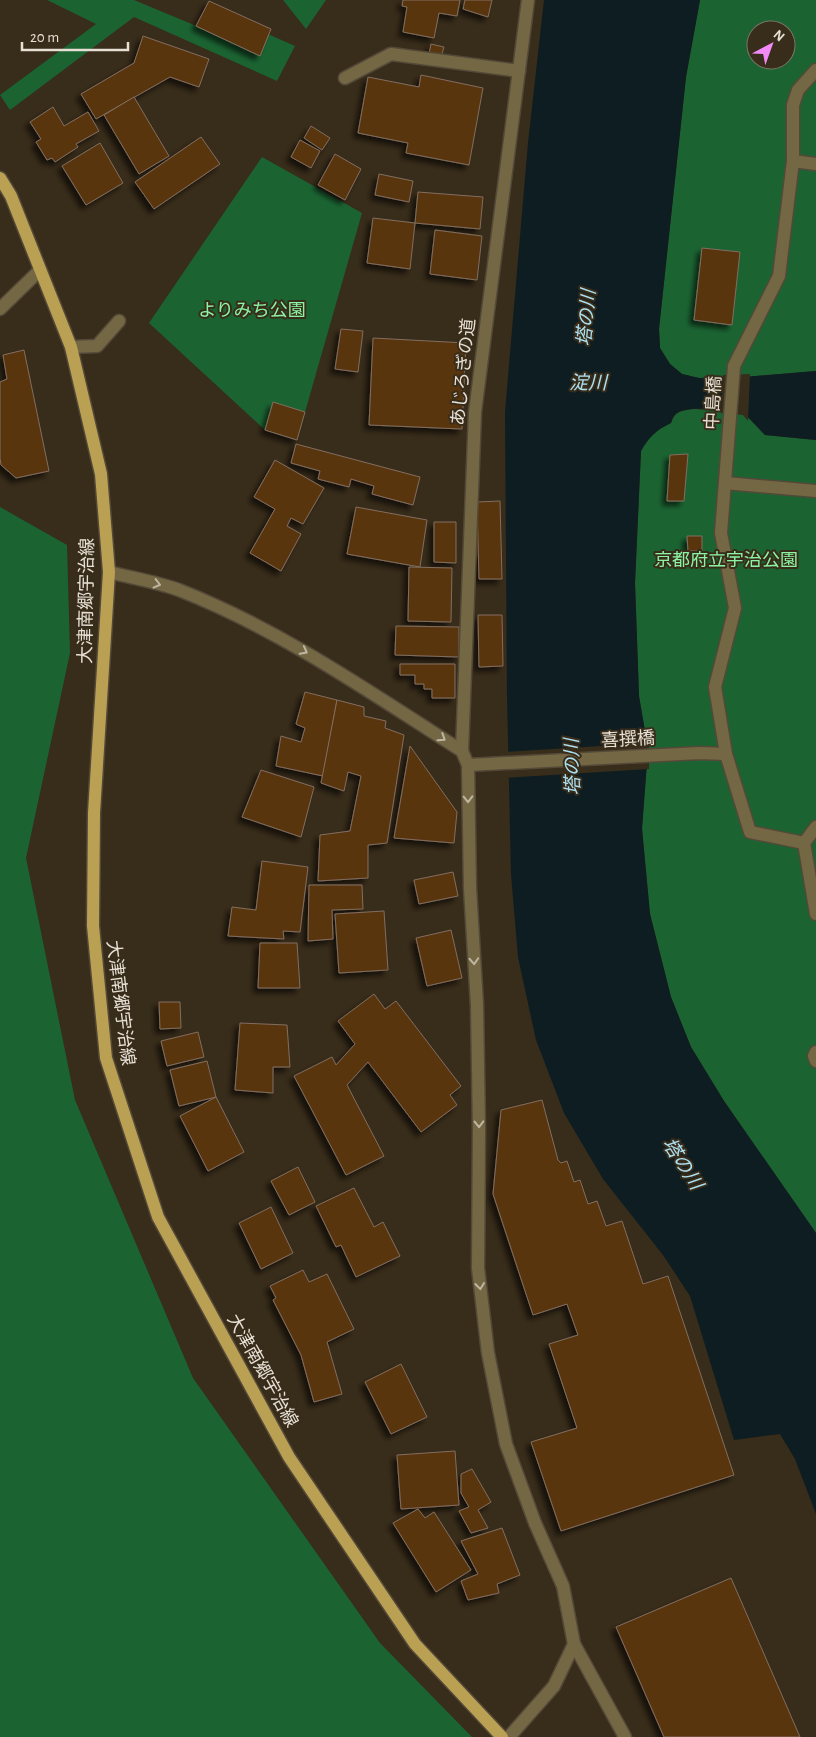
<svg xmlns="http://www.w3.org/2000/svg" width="816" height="1737" font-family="'Alegreya Sans','Noto Sans JP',sans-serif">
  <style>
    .green { fill: #1b6432; fill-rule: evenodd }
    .water { fill: #0d1d22 }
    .pier { fill: #382c1a }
    .building { fill: #593411; stroke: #826e5f; filter: url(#shadow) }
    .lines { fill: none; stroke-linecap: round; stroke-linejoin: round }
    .lane-casing { stroke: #544938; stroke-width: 15 }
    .street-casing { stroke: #544938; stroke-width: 15 }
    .primary-casing { stroke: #544938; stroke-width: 15 }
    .lane { stroke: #746844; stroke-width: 12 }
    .street { stroke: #746844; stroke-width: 12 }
    .primary { stroke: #baa053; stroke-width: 12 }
    .oneway { stroke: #bfb6a2 }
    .labels { text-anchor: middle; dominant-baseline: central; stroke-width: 4; stroke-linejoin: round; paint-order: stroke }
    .park-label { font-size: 18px; fill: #8af4a3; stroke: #382c1a }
    .street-label { font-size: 18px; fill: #e8e0d5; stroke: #382c1a }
    .water-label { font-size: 19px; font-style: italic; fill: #ace1f3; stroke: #382c1a }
  </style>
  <defs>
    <filter id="shadow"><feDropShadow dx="-4.5" dy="4.5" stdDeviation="2.5" flood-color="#0009"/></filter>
  </defs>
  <rect width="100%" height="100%" fill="#382c1a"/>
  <!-- green -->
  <g class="green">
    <path d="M47,0H134L218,35L261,31L295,46L277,81L134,17L10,110L0,95L96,24Z"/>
    <path d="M283,0H326L306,29Z"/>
    <path d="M700,0H816V371L744,377L699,378L682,374L670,364L660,348L659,329L686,77ZM756,30H786V60H756Z"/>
    <path d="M262,157L362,213L297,440L265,430L149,323Z"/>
    <path d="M694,409L744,413L765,435L816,440V1233L724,1101L691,1047L671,997L650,914L642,828L648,749L639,696L635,583L641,451C649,437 656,430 671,423C676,410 681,411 694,409Z"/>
    <path d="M0,507L67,545L70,653L26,858L75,1100L193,1378L380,1643L472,1737H0Z"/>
  </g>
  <!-- water -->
  <path class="water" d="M544,0H700L686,77L659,329L660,348L670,364L682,374L699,378L744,377L816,371V440L765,435L744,413C729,411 683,403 674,416C672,418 672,421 671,423C656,430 649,437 641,451L635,583L639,696L648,749L642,829L650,914L671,997L691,1047L724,1101L816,1233V1514L795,1459L780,1434L734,1440L690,1296L663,1255L603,1179L564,1113L536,1040L518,957L511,874L507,696L505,412L528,143Z"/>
  <!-- pier -->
  <g class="pier">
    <path d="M750,374L748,421L743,415L721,413L723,375Z"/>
    <path d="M649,743V769L506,778V752Z"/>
  </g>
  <!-- building -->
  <g class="building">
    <path d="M403,0H460L457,16L439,13L434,38L403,32L407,7L402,6Z"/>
    <path d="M465,0H492L488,17L463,9Z"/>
    <path d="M209,1L271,29L260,56L196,26Z"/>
    <path d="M143,36L209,59L199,87L170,77L96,119L81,94L134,63Z"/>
    <path d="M431,44L444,47L441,57L429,54Z"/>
    <path d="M421,75L483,88L469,165L406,153L408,143L358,133L368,77L419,87Z"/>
    <path d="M134,97L169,156L139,174L104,115Z"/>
    <path d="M53,107L64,126L88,112L99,131L76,144L78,147L55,162L52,158L47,160L36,142L41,139L30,122Z"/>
    <path d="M311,126L330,138L322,150L304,138Z"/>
    <path d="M201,137L220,164L154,209L135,182Z"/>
    <path d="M300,140L320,151L311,168L291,157Z"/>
    <path d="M100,143L123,183L86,205L62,166Z"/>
    <path d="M335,154L361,169L345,200L318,185Z"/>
    <path d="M379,174L413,181L409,202L375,195Z"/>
    <path d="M418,192L483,197L480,229L415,223Z"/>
    <path d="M373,218L415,223L410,269L367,263Z"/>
    <path d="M435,230L482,236L477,280L430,274Z"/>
    <path d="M702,248L740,252L732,325L694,320Z"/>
    <path d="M341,329L363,331L358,372L335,369Z"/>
    <path d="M373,338L466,343L462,429L369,425Z"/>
    <path d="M24,350L49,471L16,478L1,465L0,458V382L7,379L3,355Z"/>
    <path d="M273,402L305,412L297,440L265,430Z"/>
    <path d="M296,444L420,477L413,505L372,494L374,486L351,479L349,487L318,479L320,471L291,463Z"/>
    <path d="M688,454L684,501H667L670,455Z"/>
    <path d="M275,460L324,488L303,524L291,518L287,526L301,534L281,571L250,553L275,509L254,497Z"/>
    <path d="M500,501L502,579H479L477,502Z"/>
    <path d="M356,507L427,520L420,567L347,554Z"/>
    <path d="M434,522H456V563L434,562Z"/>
    <path d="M687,536H702V551H688Z"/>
    <path d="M409,567L452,568L451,622L408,621Z"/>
    <path d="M478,615H502L503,666L479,667Z"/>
    <path d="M396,626L459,627V657L395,655Z"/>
    <path d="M400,664H455V698H432V689H424V684H415V675H400Z"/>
    <path d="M305,692L337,700L323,776L276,766L281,736L301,742L305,728L296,724Z"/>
    <path d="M337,700L364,707V716L386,721L385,728L404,735L387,843L368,845V878L318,881L320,835L350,831L361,776L348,772L344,791L321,783Z"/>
    <path d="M410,746L457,812L454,843L394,838Z"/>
    <path d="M261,770L314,787L301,837L242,817Z"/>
    <path d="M262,861L308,867L300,932L283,931L284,939L228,936L232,907L256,910Z"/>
    <path d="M453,872L458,896L419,904L414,880Z"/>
    <path d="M309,885H362L363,909L332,910L333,939L308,941Z"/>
    <path d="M384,911L388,970L339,973L335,914Z"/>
    <path d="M451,930L462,978L427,986L416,938Z"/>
    <path d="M260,943H297L300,988H258Z"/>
    <path d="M374,994L385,1009L396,1001L461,1086L450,1095L457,1105L421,1132L368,1062L347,1085L384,1156L346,1175L294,1076L332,1057L336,1065L355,1044L338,1021Z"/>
    <path d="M159,1002H180L181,1028L160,1029Z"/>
    <path d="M240,1023L287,1025L290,1067H273V1093L235,1090Z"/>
    <path d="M198,1032L204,1057L167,1066L161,1041Z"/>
    <path d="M207,1061L216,1097L179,1106L170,1070Z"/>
    <path d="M216,1097L244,1152L208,1171L180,1116Z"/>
    <path d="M542,1100L558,1160L561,1163L567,1161L574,1182L580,1180L588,1204L597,1201L606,1226L622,1221L643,1284L668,1276L734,1475L561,1531L531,1442L577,1428L549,1344L578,1335L567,1304L533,1315L493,1194L501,1110Z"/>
    <path d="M298,1167L315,1202L289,1215L271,1181Z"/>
    <path d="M354,1188L374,1227L383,1222L400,1256L356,1277L341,1245L336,1247L316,1206Z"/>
    <path d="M271,1207L293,1253L261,1269L239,1223Z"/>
    <path d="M303,1270L309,1282L327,1274L354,1329L327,1342L342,1394L314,1402L301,1355L273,1300L276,1298L270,1286Z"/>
    <path d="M401,1364L427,1417L391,1434L365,1382Z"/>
    <path d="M455,1451L459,1505L401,1509L397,1455Z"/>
    <path d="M472,1469L491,1502L478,1510L488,1528L471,1533L459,1511L469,1507L461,1493V1474Z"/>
    <path d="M418,1509L425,1518L434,1512L471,1570L436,1592L393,1523Z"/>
    <path d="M502,1528L520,1575L497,1584L499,1593L468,1600L461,1581L478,1574L461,1541Z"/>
    <path d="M731,1578L800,1737H664L616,1627Z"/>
  </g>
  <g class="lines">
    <!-- lane casing -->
    <g class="lane-casing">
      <g id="lane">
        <path d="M345,78L391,54L519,71"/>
        <path d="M71,347L97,346L119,321"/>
      </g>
    </g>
    <!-- street casing -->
    <g class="street-casing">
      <g id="street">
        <path d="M793,161V105L798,90L816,70"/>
        <path d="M816,164L793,161L779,276L734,366L721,533L735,608L715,687L726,754L750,832L804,843L816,914"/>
        <path d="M0,309L40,270"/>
        <path d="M725,483L816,491"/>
        <path d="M109,572C132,578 157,582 179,590C281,630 371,693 462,751L468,765L470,888L477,1005L479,1129L478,1268L488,1353L506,1444L535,1523L563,1586L574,1644L554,1686L509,1737"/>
        <path d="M462,751L475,412L528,0"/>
        <path d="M468,765L700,753L726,754"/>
        <path d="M804,843L816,827"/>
        <path d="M816,1052L814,1056L816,1061"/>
        <path d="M574,1644L625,1737"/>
      </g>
    </g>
    <!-- primary casing -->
    <g class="primary-casing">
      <path id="primary" d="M0,178L11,196L71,347L101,474L109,572L94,813L93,926L106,1058L158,1217L289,1457L415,1644L502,1737"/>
    </g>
    <!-- lane -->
    <use href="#lane" class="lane"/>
    <!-- street -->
    <use href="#street" class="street"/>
    <!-- primary -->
    <use href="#primary" class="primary"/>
  </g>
  <!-- one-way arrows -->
  <defs><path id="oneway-chevron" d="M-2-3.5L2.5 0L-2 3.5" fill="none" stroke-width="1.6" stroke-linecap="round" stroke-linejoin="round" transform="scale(1.25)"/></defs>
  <g class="oneway">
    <use href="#oneway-chevron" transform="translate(157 584) rotate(14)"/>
    <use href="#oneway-chevron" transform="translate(304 651) rotate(28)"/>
    <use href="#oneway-chevron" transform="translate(442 738) rotate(33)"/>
    <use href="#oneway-chevron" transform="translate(468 799) rotate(89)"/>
    <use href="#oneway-chevron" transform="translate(474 961) rotate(87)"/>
    <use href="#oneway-chevron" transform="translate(479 1124) rotate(89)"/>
    <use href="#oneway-chevron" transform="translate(480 1286) rotate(83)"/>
  </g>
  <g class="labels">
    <!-- park labels -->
    <g class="park-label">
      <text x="252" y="311">よりみち公園</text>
      <text x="726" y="561">京都府立宇治公園</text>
    </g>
    <!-- street labels -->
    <g class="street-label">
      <text transform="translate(464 372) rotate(-84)">あじろぎの道</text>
      <text transform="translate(714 403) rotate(-87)">中島橋</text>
      <text transform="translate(87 601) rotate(-89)">大津南郷宇治線</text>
      <text transform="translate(628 740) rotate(-3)">喜撰橋</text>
      <text transform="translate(120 1003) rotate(83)">大津南郷宇治線</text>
      <text transform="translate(262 1371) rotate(61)">大津南郷宇治線</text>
    </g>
    <!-- water labels -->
    <g class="water-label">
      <text transform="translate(587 318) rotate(-85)">塔の川</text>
      <text x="588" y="383">淀川</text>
      <text transform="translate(573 767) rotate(-92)">塔の川</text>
      <text transform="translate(682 1164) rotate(57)">塔の川</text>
    </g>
  </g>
  <!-- north arrow -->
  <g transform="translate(771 45) rotate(41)"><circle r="24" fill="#382c1a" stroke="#7e7465"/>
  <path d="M0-4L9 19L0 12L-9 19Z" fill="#f18af4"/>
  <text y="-8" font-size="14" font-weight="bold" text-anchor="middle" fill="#e8e0d5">N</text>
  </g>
  <!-- scale -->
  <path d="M22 42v8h106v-8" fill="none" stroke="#e8e0d5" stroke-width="2.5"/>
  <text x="30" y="42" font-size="15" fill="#e8e0d5" stroke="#382c1a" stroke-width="4" paint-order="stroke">20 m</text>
</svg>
